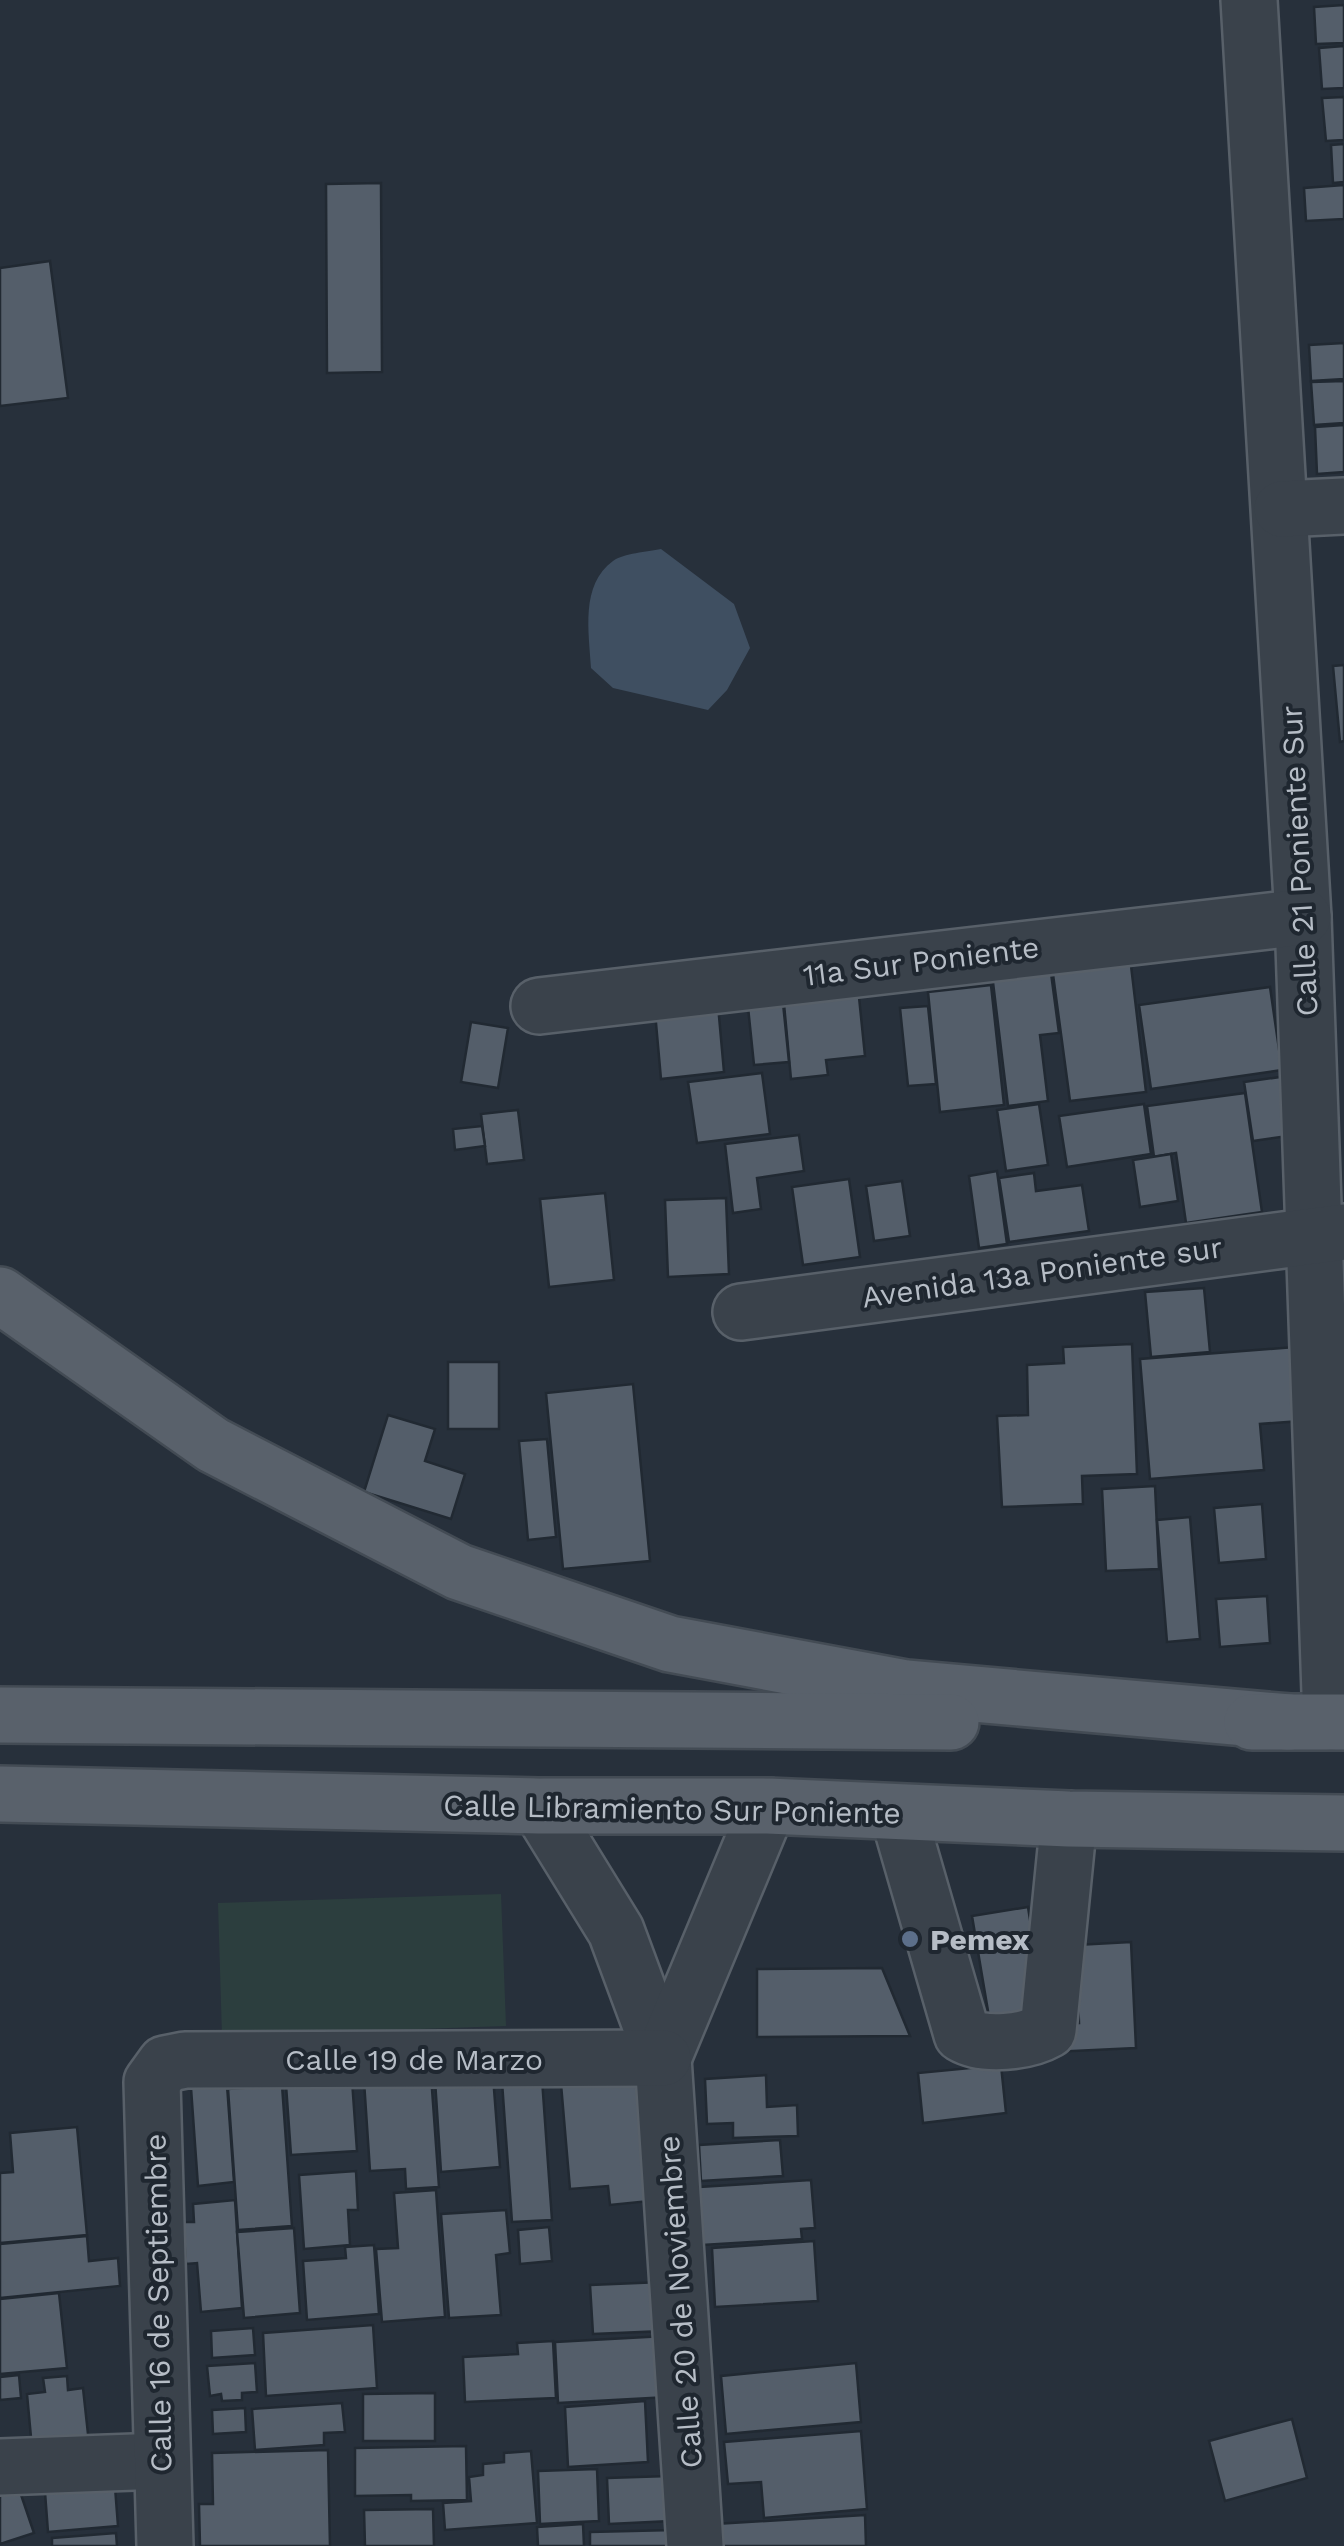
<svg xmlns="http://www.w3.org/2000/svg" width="1344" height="2546" font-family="'Work Sans',sans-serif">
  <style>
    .green { fill: #2c3e3e }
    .water { fill: #3f4f61 }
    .building { fill: #545e6a; stroke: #212932; stroke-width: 2.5 }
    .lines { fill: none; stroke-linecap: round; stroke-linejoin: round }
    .minor-casing { stroke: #586069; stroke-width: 60 }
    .major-casing { stroke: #434b54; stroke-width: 60 }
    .minor { stroke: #3a424b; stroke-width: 55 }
    .major { stroke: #59616b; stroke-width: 55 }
    .service-dot { fill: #5c6f8a; stroke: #1f2730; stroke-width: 4 }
    .labels { text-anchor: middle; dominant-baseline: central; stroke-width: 8; stroke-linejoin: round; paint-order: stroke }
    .street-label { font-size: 30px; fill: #b6bdc6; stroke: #1f2730 }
    .poi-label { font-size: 30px; font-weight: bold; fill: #b6bdc6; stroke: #1f2730; text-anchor: start }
  </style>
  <rect width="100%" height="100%" fill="#27303b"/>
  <!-- green -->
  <path class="green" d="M501,1894L506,2026L222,2036L218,1903Z"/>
  <!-- water -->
  <path class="water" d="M661,549L734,604L750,648L727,690L708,710L613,688L591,668C589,632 580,585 613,561C624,553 647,552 661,549Z"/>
  <!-- building -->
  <g class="building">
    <path d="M1344,5V43L1316,44L1314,7Z"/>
    <path d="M1344,46V88L1322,89L1319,48Z"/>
    <path d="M1344,97V140L1326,141L1322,98Z"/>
    <path d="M1344,144V182L1333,183L1331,145Z"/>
    <path d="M381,183L382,372L327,373L326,184Z"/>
    <path d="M1344,185V219L1306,221L1304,188Z"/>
    <path d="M50,261L68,398L0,406V268Z"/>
    <path d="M1344,343V379L1311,381L1309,345Z"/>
    <path d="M1344,381V423L1314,425L1311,382Z"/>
    <path d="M1344,425V472L1317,474L1315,427Z"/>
    <path d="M1344,665V741L1340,742L1333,666Z"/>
    <path d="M1130,957L1146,1092L1070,1101L1052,967Z"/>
    <path d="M1049,958L1059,1033L1040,1035L1048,1101L1008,1106L991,966Z"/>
    <path d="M991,985L1004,1105L940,1112L928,992Z"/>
    <path d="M1270,987L1282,1070L1151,1089L1139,1005Z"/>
    <path d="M859,997L865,1056L826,1060L828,1075L791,1079L784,1004Z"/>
    <path d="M783,1003L789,1062L754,1065L748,1007Z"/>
    <path d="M718,1005L724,1072L661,1079L655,1012Z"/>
    <path d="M928,1006L936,1084L908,1086L900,1008Z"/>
    <path d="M471,1022L508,1028L498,1088L461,1082Z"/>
    <path d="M762,1073L770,1134L697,1143L688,1082Z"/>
    <path d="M1280,1077L1288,1136L1253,1141L1244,1082Z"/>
    <path d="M1245,1093L1262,1212L1186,1223L1176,1153L1154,1157L1147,1106Z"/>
    <path d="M1039,1104L1048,1165L1006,1171L997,1110Z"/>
    <path d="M1144,1104L1151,1154L1067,1167L1059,1116Z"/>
    <path d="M518,1110L524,1160L487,1164L481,1114Z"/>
    <path d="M482,1126L485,1146L455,1150L453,1129Z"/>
    <path d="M799,1135L804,1171L757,1178L761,1209L733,1213L725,1144Z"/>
    <path d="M1171,1154L1178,1201L1140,1207L1133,1160Z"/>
    <path d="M997,1171L1007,1244L979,1248L969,1176Z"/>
    <path d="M1034,1173L1036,1191L1082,1185L1089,1231L1009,1242L999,1178Z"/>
    <path d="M849,1179L860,1257L803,1265L792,1187Z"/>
    <path d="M902,1181L910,1236L874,1241L866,1186Z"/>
    <path d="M605,1193L614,1280L549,1287L540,1199Z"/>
    <path d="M726,1198L729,1274L668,1277L665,1200Z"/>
    <path d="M1204,1288L1210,1352L1151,1357L1145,1292Z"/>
    <path d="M1132,1344L1137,1474L1082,1476L1083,1504L1002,1507L997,1416L1028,1415L1027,1365L1064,1363L1063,1347Z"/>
    <path d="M1295,1347L1301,1421L1260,1424L1264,1470L1150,1479L1140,1359Z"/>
    <rect x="448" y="1362" width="51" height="67"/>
    <path d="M633,1384L650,1561L563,1569L546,1393Z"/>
    <path d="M388,1415L435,1429L425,1461L465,1474L451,1519L364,1492Z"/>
    <path d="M547,1439L556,1537L528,1540L519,1441Z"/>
    <path d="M1155,1486L1159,1569L1106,1571L1102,1489Z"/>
    <path d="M1262,1504L1266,1559L1219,1563L1214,1508Z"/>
    <path d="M1190,1517L1200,1639L1167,1642L1157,1520Z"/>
    <path d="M1267,1596L1270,1643L1220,1647L1216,1599Z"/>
    <path d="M1028,1907L1044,2008L989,2017L972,1916Z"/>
    <path d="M1131,1942L1136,2048L1052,2052L1051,2024L1079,2023L1076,1945Z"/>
    <path d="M882,1968L910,2036L757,2037V1969Z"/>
    <path d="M1001,2065L1006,2113L923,2123L918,2073Z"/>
    <path d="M431,2075L439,2187L406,2189L405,2169L370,2171L364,2081Z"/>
    <path d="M766,2075L767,2107L797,2105L798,2136L733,2138V2123L707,2124L705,2079Z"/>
    <path d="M493,2076L500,2167L441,2172L435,2080Z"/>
    <path d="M639,2077L650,2201L610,2205L608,2186L570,2189L561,2084Z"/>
    <path d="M542,2079L552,2220L512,2222L502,2082Z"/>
    <path d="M352,2080L357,2151L291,2155L286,2085Z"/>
    <path d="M227,2085L234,2182L198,2186L191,2088Z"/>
    <path d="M282,2085L292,2226L238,2230L228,2089Z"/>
    <path d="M77,2127L87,2235L0,2243V2173L13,2172L10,2133Z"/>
    <path d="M780,2140L783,2176L701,2181L699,2145Z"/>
    <path d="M356,2171L358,2210H348L350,2245L304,2249L299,2175Z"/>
    <path d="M811,2180L815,2228L801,2229L802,2239L702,2245L699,2187Z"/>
    <path d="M436,2190L445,2317L382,2322L376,2249L398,2248L394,2193Z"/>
    <path d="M235,2200L242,2308L201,2312L197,2263L186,2264L183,2222H194L193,2204Z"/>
    <path d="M506,2210L510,2253L496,2255L501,2315L449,2318L441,2214Z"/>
    <path d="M549,2227L552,2261L520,2264L518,2230Z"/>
    <path d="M294,2228L300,2313L244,2318L237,2232Z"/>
    <path d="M87,2236L89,2261L118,2258L120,2286L0,2298V2244Z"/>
    <path d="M814,2241L818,2301L715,2307L712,2248Z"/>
    <path d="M374,2245L379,2314L307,2320L303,2261L346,2258L345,2247Z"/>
    <path d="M662,2282L664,2331L593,2334L590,2285Z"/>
    <path d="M59,2293L67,2368L0,2374V2299Z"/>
    <path d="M373,2325L377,2388L266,2396L263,2333Z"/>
    <path d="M253,2328L255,2355L212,2358L211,2331Z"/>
    <path d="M665,2336L669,2397L558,2403L555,2342Z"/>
    <path d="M553,2341L556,2398L465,2402L463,2357L518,2354L517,2343Z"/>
    <path d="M255,2363L257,2392L242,2393V2400L222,2401L221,2394L210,2396L207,2366Z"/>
    <path d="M856,2363L861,2422L726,2434L721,2376Z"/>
    <path d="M19,2375L21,2398L0,2400V2377Z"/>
    <path d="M67,2376L68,2390L83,2388L89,2443L32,2448L27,2394L45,2392L43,2378Z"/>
    <path d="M435,2393V2441H363V2394Z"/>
    <path d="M645,2401L648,2462L568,2467L565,2407Z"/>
    <path d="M342,2403L345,2432L324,2433V2445L255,2450L252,2409Z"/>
    <path d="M245,2408L246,2432L213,2434L212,2410Z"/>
    <path d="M1292,2419L1307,2478L1225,2501L1209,2441Z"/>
    <path d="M861,2431L867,2509L764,2518L761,2482L728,2484L724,2442Z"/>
    <path d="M466,2446L467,2500L411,2501V2495L355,2496V2448Z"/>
    <path d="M328,2450L330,2546H200L199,2504H213L212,2453Z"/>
    <path d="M531,2451L537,2523L445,2530L443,2503L471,2501L469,2477L483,2475V2464L504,2462V2453Z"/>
    <path d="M597,2469L599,2521L540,2524L538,2471Z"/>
    <path d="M13,2471L34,2533L0,2544V2476Z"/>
    <path d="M114,2474L118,2526L48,2532L44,2479Z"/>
    <path d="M669,2476L671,2521L609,2524L607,2478Z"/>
    <path d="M433,2509L434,2546H365L364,2510Z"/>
    <path d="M865,2515L866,2546H716L715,2524Z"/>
    <path d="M583,2524L584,2546H538L537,2527Z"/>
    <path d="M674,2530V2546H590V2532Z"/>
    <path d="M116,2533L117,2546H52V2538Z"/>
  </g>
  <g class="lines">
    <!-- minor casing -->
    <g class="minor-casing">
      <g id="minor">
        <path d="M1249,0L1303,917L1331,1722"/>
        <path d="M1282,509L1344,506"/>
        <path d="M539,1006L1303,917"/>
        <path d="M741,1312L1344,1232"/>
        <path d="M539,1806L616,1931L663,2058L695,2546"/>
        <path d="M898,1813L962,2034C984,2047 1027,2042 1048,2030L1069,1819"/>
        <path d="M663,2058L768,1806"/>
        <path d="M0,2467L161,2461"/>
        <path d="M165,2546L152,2082L165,2064L185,2060L663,2058"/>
      </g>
    </g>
    <!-- major casing -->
    <g class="major-casing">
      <g id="major">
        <path d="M0,1295L213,1445L459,1572L670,1644L906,1688L1289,1722"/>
        <path d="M0,1715L951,1722"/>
        <path d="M1252,1722H1344"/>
        <path d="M0,1794L539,1806H768L1069,1819L1344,1823"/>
      </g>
    </g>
    <!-- minor -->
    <use href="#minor" class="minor"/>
    <!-- major -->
    <use href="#major" class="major"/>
  </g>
  <!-- markers -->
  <circle class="service-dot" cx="910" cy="1939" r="10"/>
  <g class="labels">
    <!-- street labels -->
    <g class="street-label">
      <text transform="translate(1299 861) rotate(-93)">Calle 21 Poniente Sur</text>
      <text transform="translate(921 961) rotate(-7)">11a Sur Poniente</text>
      <text transform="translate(1042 1272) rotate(-8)">Avenida 13a Poniente sur</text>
      <text transform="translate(672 1809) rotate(1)">Calle Libramiento Sur Poniente</text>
      <text x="414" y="2059">Calle 19 de Marzo</text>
      <text transform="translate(680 2302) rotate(-94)">Calle 20 de Noviembre</text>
      <text transform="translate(158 2303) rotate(-91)">Calle 16 de Septiembre</text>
    </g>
    <!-- poi labels -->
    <g class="poi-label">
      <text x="930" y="1939">Pemex</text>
    </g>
  </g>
</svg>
